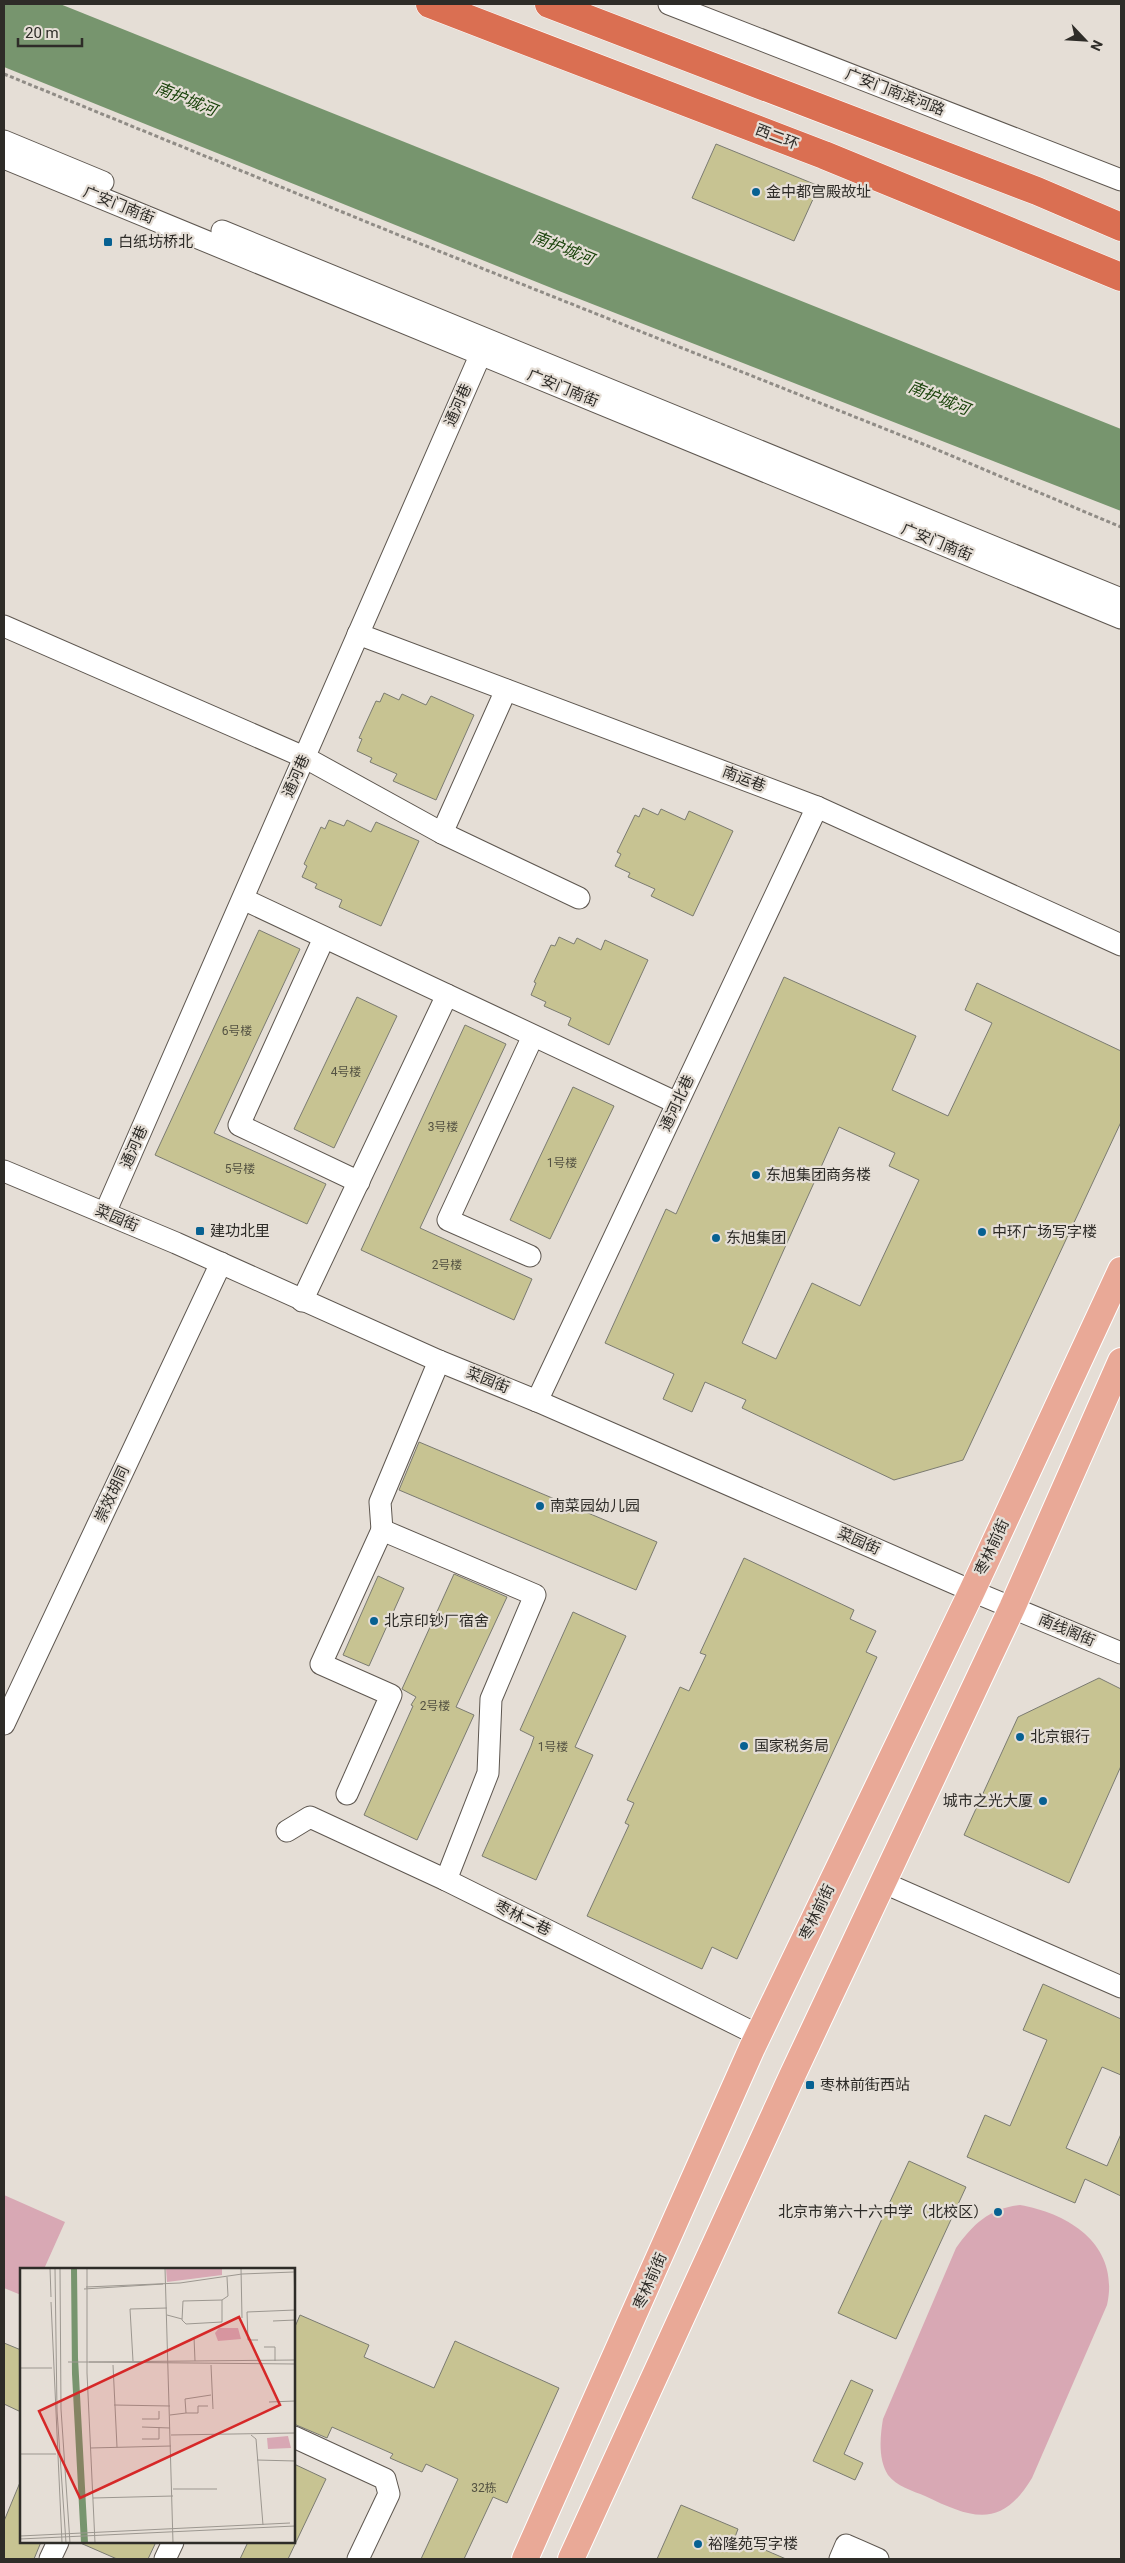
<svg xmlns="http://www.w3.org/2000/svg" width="1125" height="2563" font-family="Roboto,'Noto Sans SC',sans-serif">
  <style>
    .green { fill: #d8a8b4 }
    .water { fill: #77956e }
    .building { fill: #c7c392; stroke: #7b7b71; fill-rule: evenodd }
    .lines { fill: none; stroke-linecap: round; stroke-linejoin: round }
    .minor-casing { stroke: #5e5750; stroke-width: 23 }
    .major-casing { stroke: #fff; stroke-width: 28 }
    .highway-casing { stroke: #fff; stroke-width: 29 }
    .path { stroke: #908c86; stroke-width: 3; stroke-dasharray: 4 2.5; stroke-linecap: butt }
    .minor { stroke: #fff; stroke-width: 21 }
    .major { stroke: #e9a997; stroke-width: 26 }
    .highway { stroke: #da6f52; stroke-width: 28 }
    .poi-dot { fill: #076192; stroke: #e5ded6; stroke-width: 2 }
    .labels { text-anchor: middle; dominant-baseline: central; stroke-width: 4.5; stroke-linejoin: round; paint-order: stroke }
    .number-label { font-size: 12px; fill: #545242 }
    .street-label { font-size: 15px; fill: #2e2c28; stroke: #e5ded6 }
    .poi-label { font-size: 15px; fill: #2e2c28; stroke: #e5ded6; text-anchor: start }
    .water-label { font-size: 16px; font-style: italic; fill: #1a430b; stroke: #e5ded6 }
    .inset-road { fill: none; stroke: #9c9790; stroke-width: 1 }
    .view { fill: #d62828; fill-opacity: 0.15; stroke: #d62828; stroke-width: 2.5 }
    .inset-edge { fill: none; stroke: #2e2c28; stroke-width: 2.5 }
  </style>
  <rect width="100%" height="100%" fill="#e5ded6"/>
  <!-- green -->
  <g class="green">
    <path d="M4,2195L65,2222L44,2269H21V2295L4,2288Z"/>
    <path d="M1020,2205C1072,2214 1120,2247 1107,2305L1032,2478C1001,2530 971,2518 925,2496C913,2491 896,2486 888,2475C878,2459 880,2437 883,2419L956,2248C973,2224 990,2208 1020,2205Z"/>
  </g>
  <!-- water -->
  <path class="water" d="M4,4H60L1121,429V511L559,291L4,67Z"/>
  <!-- building -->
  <g class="building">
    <path d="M716,144L819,186L794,241L692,198Z"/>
    <path d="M384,693L399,700L402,694L426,705L431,696L474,715L436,800L393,781L397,774L370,762L372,758L357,751L362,739L359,738L376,701L380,702Z"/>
    <path d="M643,808L658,815L661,809L685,820L689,811L733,831L693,916L651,896L655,889L628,877L630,873L615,866L621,854L617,852L635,815L639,817Z"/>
    <path d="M329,820L344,826L347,820L371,832L376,822L419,841L381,926L339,907L342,900L315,888L317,884L302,877L307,866L304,864L321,827L325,829Z"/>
    <path d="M259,930L300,949L214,1133L326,1184L307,1224L155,1155Z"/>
    <path d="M559,937L574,944L577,938L601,950L605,940L648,960L609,1045L568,1025L571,1018L544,1006L546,1002L531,995L536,983L534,982L551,945L555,946Z"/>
    <path d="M784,977L916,1036L892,1090L948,1116L992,1023L965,1010L977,983L1121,1051V1122L963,1460L894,1480L742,1408L746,1400L705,1382L692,1412L663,1399L674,1374L605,1343L666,1209L676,1214ZM839,1127L895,1153L889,1166L919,1180L860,1306L812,1283L776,1359L742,1343Z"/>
    <path d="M357,997L397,1016L334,1148L294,1129Z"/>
    <path d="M465,1025L506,1044L420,1228L532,1279L514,1320L361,1250Z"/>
    <path d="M573,1087L614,1106L550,1239L510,1220Z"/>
    <path d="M419,1442L657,1542L636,1590L399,1490Z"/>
    <path d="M744,1558L854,1610L850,1619L876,1631L866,1652L877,1657L737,1959L712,1947L702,1969L587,1916L629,1825L625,1823L634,1803L627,1800L680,1687L689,1691L706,1655L700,1653Z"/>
    <path d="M454,1574L507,1597L456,1707L474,1715L417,1840L364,1815L413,1706L411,1705L416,1697L402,1689Z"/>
    <path d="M378,1576L404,1588L369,1666L343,1655Z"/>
    <path d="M573,1612L626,1636L575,1747L593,1755L536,1880L482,1856L531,1746L534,1737L520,1730Z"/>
    <path d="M1099,1678L1121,1689V1766L1069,1883L964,1835L1018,1717Z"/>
    <path d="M1043,1984L1121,2019V2075L1102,2067L1066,2148L1107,2166L1121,2134V2196L1085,2179L1075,2203L967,2157L985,2115L1010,2126L1047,2040L1023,2030Z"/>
    <path d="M909,2161L966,2187L896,2339L838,2313Z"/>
    <path d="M300,2315L369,2345L364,2357L434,2388L455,2341L559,2388L507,2503L493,2497L464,2559H421L458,2479L426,2464L422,2472L390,2458L393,2454L332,2427L327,2438L294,2424V2329Z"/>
    <path d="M4,2343L21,2350V2412L4,2404Z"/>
    <path d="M851,2380L873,2390L844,2454L863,2463L855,2480L813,2461Z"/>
    <path d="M294,2464L326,2479L288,2559H240L248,2542H294Z"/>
    <path d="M21,2480V2542H41L34,2559H4V2521Z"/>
    <path d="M681,2505L738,2529L735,2537L786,2559H657Z"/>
    <path d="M78,2542H156L148,2559H117Z"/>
  </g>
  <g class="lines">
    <!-- minor casing -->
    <g class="minor-casing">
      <g id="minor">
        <path d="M669,4L1121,180"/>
        <path d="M4,141L103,182"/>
        <path d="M4,158L1121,618"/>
        <path d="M222,231L1121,599"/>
        <path d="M4,626L304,757L442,833"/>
        <path d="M358,634L817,807L1121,945"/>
        <path d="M506,690L442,833L579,898"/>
        <path d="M243,899L677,1103"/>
        <path d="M324,938L239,1125L359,1182"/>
        <path d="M4,1171L176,1243L439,1361L537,1401L972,1591L1121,1653"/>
        <path d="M105,1213L486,342"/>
        <path d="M530,1256L448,1220L533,1036"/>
        <path d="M302,1301L447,995"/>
        <path d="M537,1401L817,807"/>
        <path d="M382,1530L380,1502L439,1361"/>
        <path d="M4,1724L221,1263"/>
        <path d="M347,1794L391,1695L321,1664L382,1530L535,1595L491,1699L488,1773L446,1880"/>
        <path d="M287,1831L310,1817L446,1880L758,2035"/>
        <path d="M882,1882L1121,1987"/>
        <path d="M294,2437L385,2479L389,2494L358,2559"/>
        <path d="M50,2559L58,2542"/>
        <path d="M165,2559L173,2542"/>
        <path d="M840,2559L846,2545L878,2559"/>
      </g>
    </g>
    <!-- major casing -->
    <g class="major-casing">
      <g id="major">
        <path d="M525,2559L752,2048L972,1591L1121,1270"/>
        <path d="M571,2559L792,2076L1012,1608L1121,1361"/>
      </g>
    </g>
    <!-- highway casing -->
    <g class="highway-casing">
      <g id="highway">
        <path d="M430,4L824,155L1121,277"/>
        <path d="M549,4L1037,191L1121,227"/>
      </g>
    </g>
    <!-- path -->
    <path class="path" d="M4,74L406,238L933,448L1121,527"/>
    <!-- minor -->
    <use href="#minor" class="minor"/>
    <!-- major -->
    <use href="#major" class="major"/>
    <!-- highway -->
    <use href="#highway" class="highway"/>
  </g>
  <!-- markers -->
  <g class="poi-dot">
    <circle cx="756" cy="192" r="5"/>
    <rect x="103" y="237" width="10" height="10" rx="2.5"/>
    <circle cx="756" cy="1175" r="5"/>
    <rect x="195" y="1226" width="10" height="10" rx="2.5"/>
    <circle cx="982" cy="1232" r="5"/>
    <circle cx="716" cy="1238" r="5"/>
    <circle cx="540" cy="1506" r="5"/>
    <circle cx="374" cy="1621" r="5"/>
    <circle cx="1020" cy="1737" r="5"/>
    <circle cx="744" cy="1746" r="5"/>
    <circle cx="1043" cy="1801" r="5"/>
    <rect x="805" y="2080" width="10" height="10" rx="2.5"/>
    <circle cx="998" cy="2212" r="5"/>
    <circle cx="698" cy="2544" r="5"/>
  </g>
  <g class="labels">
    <!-- number labels -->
    <g class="number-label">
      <text x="237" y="1031">6号楼</text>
      <text x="346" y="1072">4号楼</text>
      <text x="443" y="1127">3号楼</text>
      <text x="562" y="1163">1号楼</text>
      <text x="240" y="1169">5号楼</text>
      <text x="447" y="1265">2号楼</text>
      <text x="435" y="1706">2号楼</text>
      <text x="553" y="1747">1号楼</text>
      <text x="484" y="2488">32栋</text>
    </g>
    <!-- street labels -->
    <g class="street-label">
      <text transform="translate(895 92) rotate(21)">广安门南滨河路</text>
      <text transform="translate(777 137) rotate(21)">西二环</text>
      <text transform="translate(119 205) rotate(22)">广安门南街</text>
      <text transform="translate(563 388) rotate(22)">广安门南街</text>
      <text transform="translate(458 405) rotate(-66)">通河巷</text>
      <text transform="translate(937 542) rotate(22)">广安门南街</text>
      <text transform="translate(296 776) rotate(-66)">通河巷</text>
      <text transform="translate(744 779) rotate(21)">南运巷</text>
      <text transform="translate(677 1103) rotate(-65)">通河北巷</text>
      <text transform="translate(134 1147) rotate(-66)">通河巷</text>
      <text transform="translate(117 1218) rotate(23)">菜园街</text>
      <text transform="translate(488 1380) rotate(22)">菜园街</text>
      <text transform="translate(112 1494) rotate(-65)">崇效胡同</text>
      <text transform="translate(859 1541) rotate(24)">菜园街</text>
      <text transform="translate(992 1547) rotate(-65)">枣林前街</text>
      <text transform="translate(1067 1630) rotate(23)">南线阁街</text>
      <text transform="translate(817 1912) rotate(-64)">枣林前街</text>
      <text transform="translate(523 1918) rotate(26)">枣林二巷</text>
      <text transform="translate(650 2281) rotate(-66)">枣林前街</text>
    </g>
    <!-- poi labels -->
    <g class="poi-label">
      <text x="766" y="192">金中都宫殿故址</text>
      <text x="118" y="242">白纸坊桥北</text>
      <text x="766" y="1175">东旭集团商务楼</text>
      <text x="210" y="1231">建功北里</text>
      <text x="992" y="1232">中环广场写字楼</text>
      <text x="726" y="1238">东旭集团</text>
      <text x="550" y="1506">南菜园幼儿园</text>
      <text x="384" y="1621">北京印钞厂宿舍</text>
      <text x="1030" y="1737">北京银行</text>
      <text x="754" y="1746">国家税务局</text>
      <text x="1033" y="1801" text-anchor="end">城市之光大厦</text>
      <text x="820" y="2085">枣林前街西站</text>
      <text x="988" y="2212" text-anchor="end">北京市第六十六中学（北校区）</text>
      <text x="708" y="2544">裕隆苑写字楼</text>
    </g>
    <!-- water labels -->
    <g class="water-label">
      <text transform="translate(186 99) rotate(22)">南护城河</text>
      <text transform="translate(563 248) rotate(22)">南护城河</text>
      <text transform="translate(939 398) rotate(22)">南护城河</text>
    </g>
  </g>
  <!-- overview -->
  <g transform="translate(20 2268)">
    <rect width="275" height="275" fill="#e5ded6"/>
    <path d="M146,0H202V7L147,14ZM199,60H218L221,71L198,73L195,65ZM268,168L271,180L248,181L247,170Z" fill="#d8a8b4"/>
    <path d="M51,0H57L58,90L68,275H61L52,106Z" fill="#77956e"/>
    <path class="inset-road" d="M30,0L31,29M35,0L37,143L46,275M40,0L41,141L50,275M67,0V105L75,275M145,0L153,275M221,0L222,50M274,0L275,37M66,19L160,15L222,6L274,4M64,21L143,16M202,32V54L166,56L162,52L163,33L202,32L208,28L207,9M31,34L42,275M147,47L162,51M253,53L275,52M174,69L175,93M238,72H228L227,44L275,42M244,79H255V93M113,93L110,41L147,40M48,94H67M67,94L275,96M69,94L275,92M93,97L97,179M191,97L193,141M0,100H32M249,134L275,133M94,137L150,138M188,138H178V145H166L165,131L191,127M150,147L166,145M122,151H139V143M122,159L150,160M151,167L275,165M231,167L236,171L243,257M122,171H139V159M70,180L151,178M0,186H36M237,192L275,193M153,221H197M73,230L153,228M0,268L270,255M0,271L275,258"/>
    <path class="view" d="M219,49L260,137L60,230L19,143Z"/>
    <rect width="275" height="275" class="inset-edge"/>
  </g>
  <!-- border -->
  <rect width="1125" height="2563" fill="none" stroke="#2e2c28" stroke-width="10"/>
  <!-- north arrow -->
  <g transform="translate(1085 40) rotate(115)" stroke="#e5ded6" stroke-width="4" paint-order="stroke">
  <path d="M0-4L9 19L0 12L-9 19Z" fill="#2e2c28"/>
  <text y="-8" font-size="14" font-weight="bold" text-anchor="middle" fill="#2e2c28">N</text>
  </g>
  <!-- scale -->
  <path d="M18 38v8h64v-8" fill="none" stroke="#2e2c28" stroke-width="2.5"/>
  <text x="25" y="38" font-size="15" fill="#2e2c28" stroke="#e5ded6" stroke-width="4" paint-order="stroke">20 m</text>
</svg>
